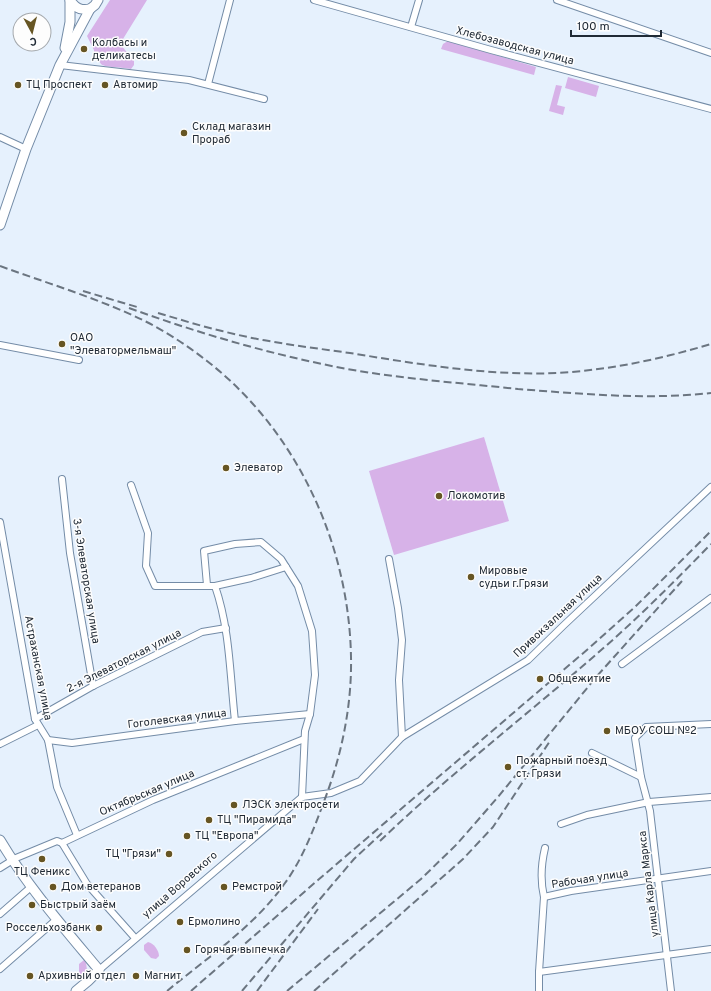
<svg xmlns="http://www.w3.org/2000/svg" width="711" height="991" font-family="Overpass,sans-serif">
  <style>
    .green { fill: #d7b2e8 }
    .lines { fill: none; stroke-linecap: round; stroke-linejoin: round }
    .street-casing { stroke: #748ca7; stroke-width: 8 }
    .secondary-casing { stroke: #748ca7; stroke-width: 11 }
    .street { stroke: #fff; stroke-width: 6 }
    .secondary { stroke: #fff; stroke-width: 9 }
    .rail { stroke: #6b7580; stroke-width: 2; stroke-dasharray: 8 4; stroke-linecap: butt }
    .poi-dot { fill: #665523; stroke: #fdfdfd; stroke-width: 1.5 }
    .labels { text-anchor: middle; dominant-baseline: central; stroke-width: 3; stroke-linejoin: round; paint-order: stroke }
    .poi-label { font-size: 11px; fill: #202a35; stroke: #fdfdfd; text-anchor: start }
    .street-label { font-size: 11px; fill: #202a35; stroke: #fdfdfd }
  </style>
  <rect width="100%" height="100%" fill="#e6f1fd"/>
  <!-- green -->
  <g class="green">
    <path d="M110,0H147L123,39L121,45L134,61V65L131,69C124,67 105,68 101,64C99,61 96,56 94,53V50L87,36Z"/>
    <path d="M448,41L536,67L534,75L441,49L443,44Z"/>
    <path d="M568,77L599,86L596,97L565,88Z"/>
    <path d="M556,85L562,86L557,105L565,107L563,115L549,111Z"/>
    <path d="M484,437L509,521L394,555L369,471Z"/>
    <path d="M148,942C154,943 159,951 159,956L156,959L151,958L144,950V945Z"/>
    <path d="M84,960L86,963L87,970L82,977L79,975V964Z"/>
  </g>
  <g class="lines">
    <!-- street casing -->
    <g class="street-casing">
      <g id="street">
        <path d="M314,0L491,50L711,109"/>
        <path d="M557,0L711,53"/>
        <path d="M411,27L419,0"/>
        <path d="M60,65L189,80L264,99"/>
        <path d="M208,84L230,0"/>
        <path d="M0,137L26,149"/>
        <path d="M0,345L79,360"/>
        <path d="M62,479L70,553L93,686"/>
        <path d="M131,485L148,533L146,566L155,586H215L251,578L286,567"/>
        <path d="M0,522L35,719L48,740L57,787L77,835"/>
        <path d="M389,559L398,608L402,640L399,680L402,737"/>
        <path d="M207,585L204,551L235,544L261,542L281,559L298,586L312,631L315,675L310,714L305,731L302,797"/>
        <path d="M215,586C230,629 230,676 235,721"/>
        <path d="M622,664L711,598"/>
        <path d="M35,719L93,686L202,632L226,628"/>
        <path d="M48,740L72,743L235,721L310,714"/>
        <path d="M0,744L38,725"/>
        <path d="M592,753L641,777"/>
        <path d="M302,797L331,793L360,781L402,737L528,660L564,625L711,487"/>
        <path d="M561,824L587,815L649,802L711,797"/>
        <path d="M62,843L87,884L135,938"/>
        <path d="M0,868L16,858L57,841L62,843L153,800L304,739"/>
        <path d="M544,897L571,891L711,871"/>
        <path d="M0,914L31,887"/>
        <path d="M0,969L57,919"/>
        <path d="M99,970L302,797"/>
        <path d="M539,972L711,949"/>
        <path d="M539,991V972L544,897C540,880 541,865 545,848"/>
        <path d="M671,991L650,811L641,777L635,738L646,727L711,724"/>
      </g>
    </g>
    <!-- secondary casing -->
    <g class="secondary-casing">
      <g id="secondary">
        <path d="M70,0C75,8 81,11 90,9"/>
        <path d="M65,48L70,22V0"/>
        <path d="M0,225L26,149L60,65L90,9L95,5L98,0"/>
        <path d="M0,840C28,887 64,928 99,970L88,981L76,991"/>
      </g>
    </g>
    <!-- street -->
    <use href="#street" class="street"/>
    <!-- secondary -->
    <use href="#secondary" class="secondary"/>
    <!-- rail -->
    <g class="rail">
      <path d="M0,266C44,282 90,296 132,315C159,327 184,343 207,361C297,431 349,544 351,657C352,707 341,758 323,804C313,831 302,860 285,883C254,927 208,957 167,991"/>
      <path d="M83,291L137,307"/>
      <path d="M129,308C201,334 273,355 347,369C404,379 461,383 518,389C582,394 647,400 711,393"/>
      <path d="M158,313C179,319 200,326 222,331C264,342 307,347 350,353C418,364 488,376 557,373C610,370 661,359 711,344"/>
      <path d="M380,841C452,772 532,711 607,645C643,613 677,579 711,544"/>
      <path d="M191,991L318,880L588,649L635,607L711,531"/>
      <path d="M242,991L354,859L382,833"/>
      <path d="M257,991L318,909"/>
      <path d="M287,991L421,879L457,844L498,797L597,676L682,581"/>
      <path d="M314,991L463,859L493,827L550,741"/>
    </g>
  </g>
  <!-- markers -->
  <g class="poi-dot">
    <circle cx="84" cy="49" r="4"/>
    <circle cx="18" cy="85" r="4"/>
    <circle cx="105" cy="85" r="4"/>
    <circle cx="184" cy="133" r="4"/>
    <circle cx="62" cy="344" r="4"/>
    <circle cx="226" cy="468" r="4"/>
    <circle cx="439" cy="496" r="4"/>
    <circle cx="471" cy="577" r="4"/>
    <circle cx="540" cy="679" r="4"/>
    <circle cx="607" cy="731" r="4"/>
    <circle cx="508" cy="767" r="4"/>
    <circle cx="234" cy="805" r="4"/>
    <circle cx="209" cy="820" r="4"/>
    <circle cx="187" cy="836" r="4"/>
    <circle cx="169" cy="854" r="4"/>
    <circle cx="42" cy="859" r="4"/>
    <circle cx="53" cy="887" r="4"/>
    <circle cx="224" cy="887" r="4"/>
    <circle cx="32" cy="905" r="4"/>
    <circle cx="180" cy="922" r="4"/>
    <circle cx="99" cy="928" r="4"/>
    <circle cx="187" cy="950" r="4"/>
    <circle cx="30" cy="976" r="4"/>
    <circle cx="136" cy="976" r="4"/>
  </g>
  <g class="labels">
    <!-- poi labels -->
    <g class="poi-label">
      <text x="92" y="43">Колбасы и<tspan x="92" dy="13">деликатесы</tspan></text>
      <text x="26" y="85">ТЦ Проспект</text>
      <text x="113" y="85">Автомир</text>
      <text x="192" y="127">Склад магазин<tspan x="192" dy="13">Прораб</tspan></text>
      <text x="70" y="338">ОАО<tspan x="70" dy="13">"Элеватормельмаш"</tspan></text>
      <text x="234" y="468">Элеватор</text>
      <text x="447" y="496">Локомотив</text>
      <text x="479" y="571">Мировые<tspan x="479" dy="13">судьи г.Грязи</tspan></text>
      <text x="548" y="679">Общежитие</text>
      <text x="615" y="731">МБОУ СОШ №2</text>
      <text x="516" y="761">Пожарный поезд<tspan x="516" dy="13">ст. Грязи</tspan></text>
      <text x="242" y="805">ЛЭСК электросети</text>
      <text x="217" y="820">ТЦ "Пирамида"</text>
      <text x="195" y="836">ТЦ "Европа"</text>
      <text x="161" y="854" text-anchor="end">ТЦ "Грязи"</text>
      <text x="42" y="872" text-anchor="middle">ТЦ Феникс</text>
      <text x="61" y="887">Дом ветеранов</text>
      <text x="232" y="887">Ремстрой</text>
      <text x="40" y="905">Быстрый заём</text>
      <text x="188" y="922">Ермолино</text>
      <text x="91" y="928" text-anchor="end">Россельхозбанк</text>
      <text x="195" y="950">Горячая выпечка</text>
      <text x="38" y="976">Архивный отдел</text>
      <text x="144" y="976">Магнит</text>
    </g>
    <!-- street labels -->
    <g class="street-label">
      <text transform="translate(515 46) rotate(15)">Хлебозаводская улица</text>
      <text transform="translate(86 581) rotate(81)">3-я Элеваторская улица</text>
      <text transform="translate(558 616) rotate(-43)">Привокзальная улица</text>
      <text transform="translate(124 661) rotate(-27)">2-я Элеваторская улица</text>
      <text transform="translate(38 668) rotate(79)">Астраханская улица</text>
      <text transform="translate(177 719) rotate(-7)">Гоголевская улица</text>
      <text transform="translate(147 793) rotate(-23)">Октябрьская улица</text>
      <text transform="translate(590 879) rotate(-9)">Рабочая улица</text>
      <text transform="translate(649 884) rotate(-97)">улица Карла Маркса</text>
      <text transform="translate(180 885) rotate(-41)">улица Воровского</text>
    </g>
  </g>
  <!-- north arrow -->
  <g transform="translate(32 32) rotate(173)"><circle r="19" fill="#fdfdfd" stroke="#a5a9ad"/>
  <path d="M0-3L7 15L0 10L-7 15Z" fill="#665523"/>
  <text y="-6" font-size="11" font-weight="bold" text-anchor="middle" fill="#202a35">С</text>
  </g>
  <!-- scale -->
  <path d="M571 30v6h90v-6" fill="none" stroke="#202a35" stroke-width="2"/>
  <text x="577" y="30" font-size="12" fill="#202a35" stroke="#fdfdfd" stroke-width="3" paint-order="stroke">100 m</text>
</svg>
